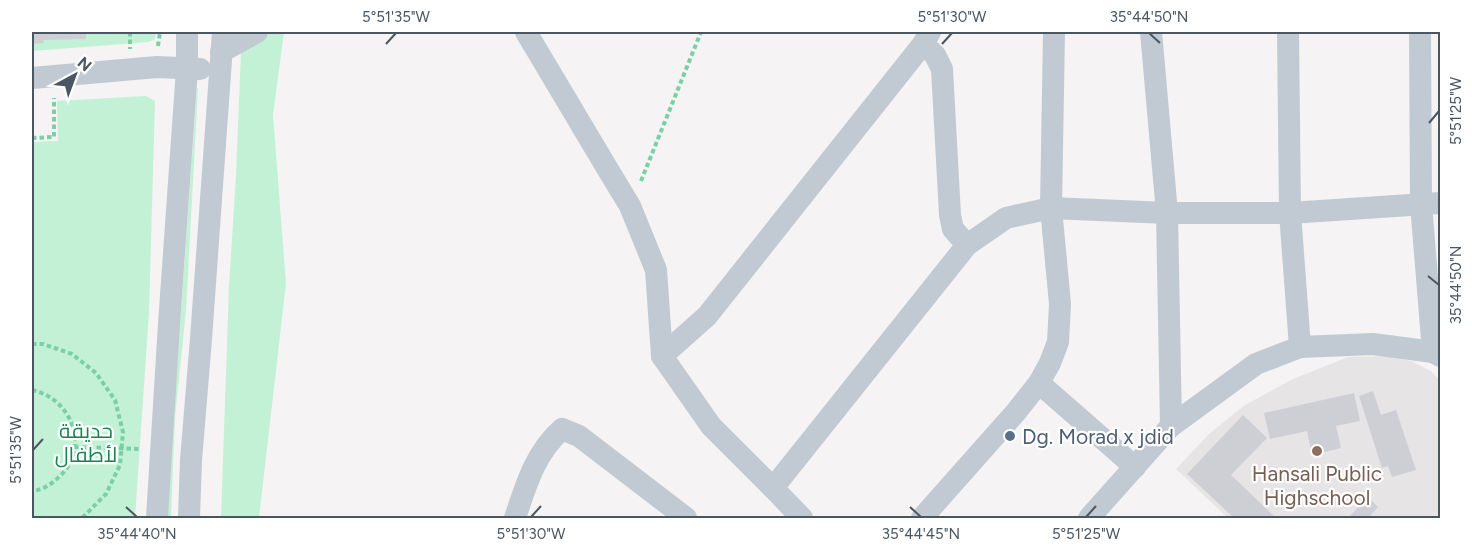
<svg xmlns="http://www.w3.org/2000/svg" width="1472" height="550" font-family="Figtree,Cairo,sans-serif">
  <style>
    .education { fill: #e6e4e5 }
    .green { fill: #c3f1d5 }
    .building { fill: #cdcfd5 }
    .lines { fill: none; stroke-linecap: round; stroke-linejoin: round }
    .path { stroke: #7ad0a6; stroke-width: 4; stroke-dasharray: 4.5 3; stroke-linecap: butt }
    .minor { stroke: #c1cad2; stroke-width: 22 }
    .ticks { fill: none; stroke: #4a5661; stroke-width: 2 }
    .service-dot { fill: #5c6f8a; stroke: #fff; stroke-width: 2 }
    .education-dot { fill: #8d6e63; stroke: #fff; stroke-width: 2 }
    .labels { text-anchor: middle; dominant-baseline: central; stroke-width: 4.5; stroke-linejoin: round; paint-order: stroke }
    .park-label { font-size: 21px; fill: #17864f; stroke: #fff }
    .service-label { font-size: 21px; fill: #4e5e75; stroke: #fff; text-anchor: start }
    .education-label { font-size: 21px; fill: #785e54; stroke: #fff }
    .neatline { fill: none; stroke: #4a5661; stroke-width: 2 }
    .ticks-label { font-size: 15px; text-anchor: middle; fill: #4a5661 }
  </style>
  <rect width="100%" height="100%" fill="#f5f3f3"/>
  <!-- education -->
  <path class="education" d="M1386,356L1411,361L1431,371L1440,381V518H1228L1176,469L1210,433L1245,405L1293,379L1348,357Z"/>
  <!-- green -->
  <g class="green">
    <path d="M32,32H156L155,39L149,42L32,51Z"/>
    <path d="M272,32H284L273,115L286,283L259,518H221L229,287L236,176L241,52Z"/>
    <path d="M197,88L198,89L186,310L175,417L171,518H167L176,360L181,310Z"/>
    <path d="M146,96L155,101L149,312L135,518H32V142L58,141L57,101Z"/>
  </g>
  <!-- building -->
  <g class="building">
    <path d="M32,32H86V39L43,40L44,43L32,44Z"/>
    <path d="M1373,391L1381,415L1396,410L1416,470L1392,477L1388,466L1382,468L1359,396Z"/>
    <path d="M1354,393L1360,421L1336,426L1341,448L1312,455L1307,431L1270,439L1264,413Z"/>
    <path d="M1243,415L1267,438L1231,475L1276,518H1234L1187,474Z"/>
    <path d="M1368,497L1378,507L1368,518H1348Z"/>
  </g>
  <g class="lines">
    <!-- path -->
    <g class="path">
      <path d="M130,32V49"/>
      <path d="M158,46L160,32"/>
      <path d="M32,138L54,137V98"/>
      <path d="M641,181L701,32"/>
      <path d="M32,344H43L72,354L96,373L115,400L123,432L120,465L106,494L82,518"/>
      <path d="M32,390C71,398 91,447 60,476C52,484 43,490 32,491"/>
      <path d="M74,447L140,449"/>
    </g>
    <!-- minor -->
    <g class="minor">
      <path d="M526,32L607,168L630,206L656,270L662,356L711,426L773,488L802,518"/>
      <path d="M1151,32L1167,213L1171,426"/>
      <path d="M1288,32L1290,213L1300,347"/>
      <path d="M1420,32L1421,204L1433,352"/>
      <path d="M923,44L935,55L942,69L950,215L953,229L967,245"/>
      <path d="M221,52L257,32"/>
      <path d="M32,78L157,67L200,69"/>
      <path d="M662,356L707,316L923,44L930,32"/>
      <path d="M1039,383L1135,467"/>
      <path d="M773,488L967,245L1006,218L1051,208L1167,213H1290L1440,203"/>
      <path d="M157,518L169,324L187,69V32"/>
      <path d="M189,518L191,460L201,339L223,32"/>
      <path d="M515,518C526,485 535,453 562,429L579,436L686,518"/>
      <path d="M922,518L1016,412L1039,383L1050,363L1058,342L1060,304L1051,208L1054,32"/>
      <path d="M1089,518L1171,426L1256,364L1300,347L1373,344L1433,352L1440,356"/>
    </g>
  </g>
  <!-- ticks -->
  <path class="ticks" d="M1149,33L1160,43M386,44L396,33M942,44L952,33M1429,123L1439,111M1428,276L1439,285M33,450L43,439M126,507L137,517M910,507L921,517M531,517L541,506M1086,517L1096,506"/>
  <!-- markers -->
  <circle class="service-dot" cx="1010" cy="436" r="6"/>
  <circle class="education-dot" cx="1317" cy="451" r="6"/>
  <g class="labels">
    <!-- park labels -->
    <g class="park-label">
      <text x="86" y="430">حديقة<tspan x="86" dy="24">لأطفال</tspan></text>
    </g>
    <!-- service labels -->
    <g class="service-label">
      <text x="1022" y="436">Dg. Morad x jdid</text>
    </g>
    <!-- education labels -->
    <g class="education-label">
      <text x="1317" y="473">Hansali Public<tspan x="1317" dy="24">Highschool</tspan></text>
    </g>
  </g>
  <!-- border -->
  <rect width="1472" height="550" fill="none" stroke="#ffffff" stroke-width="66"/>
  <!-- north arrow -->
  <g transform="translate(75 75) rotate(41)" stroke="#ffffff" stroke-width="4.5" paint-order="stroke">
  <path d="M0-4.5L10 22L0 15L-10 22Z" fill="#4a5661"/>
  <text y="-9" font-size="16" font-weight="bold" text-anchor="middle" fill="#4a5661">N</text>
  </g>
  <rect x="33" y="33" width="1406" height="484" class="neatline"/>
  <g class="ticks-label">
    <text x="396" y="22">5°51'35"W</text>
    <text x="952" y="22">5°51'30"W</text>
    <text x="1149" y="22">35°44'50"N</text>
    <text transform="translate(1456 111) rotate(-90)" y="5">5°51'25"W</text>
    <text transform="translate(1456 285) rotate(-90)" y="5">35°44'50"N</text>
    <text transform="translate(16 450) rotate(-90)" y="5">5°51'35"W</text>
    <text x="137" y="539">35°44'40"N</text>
    <text x="531" y="539">5°51'30"W</text>
    <text x="921" y="539">35°44'45"N</text>
    <text x="1086" y="539">5°51'25"W</text>
  </g>
</svg>
